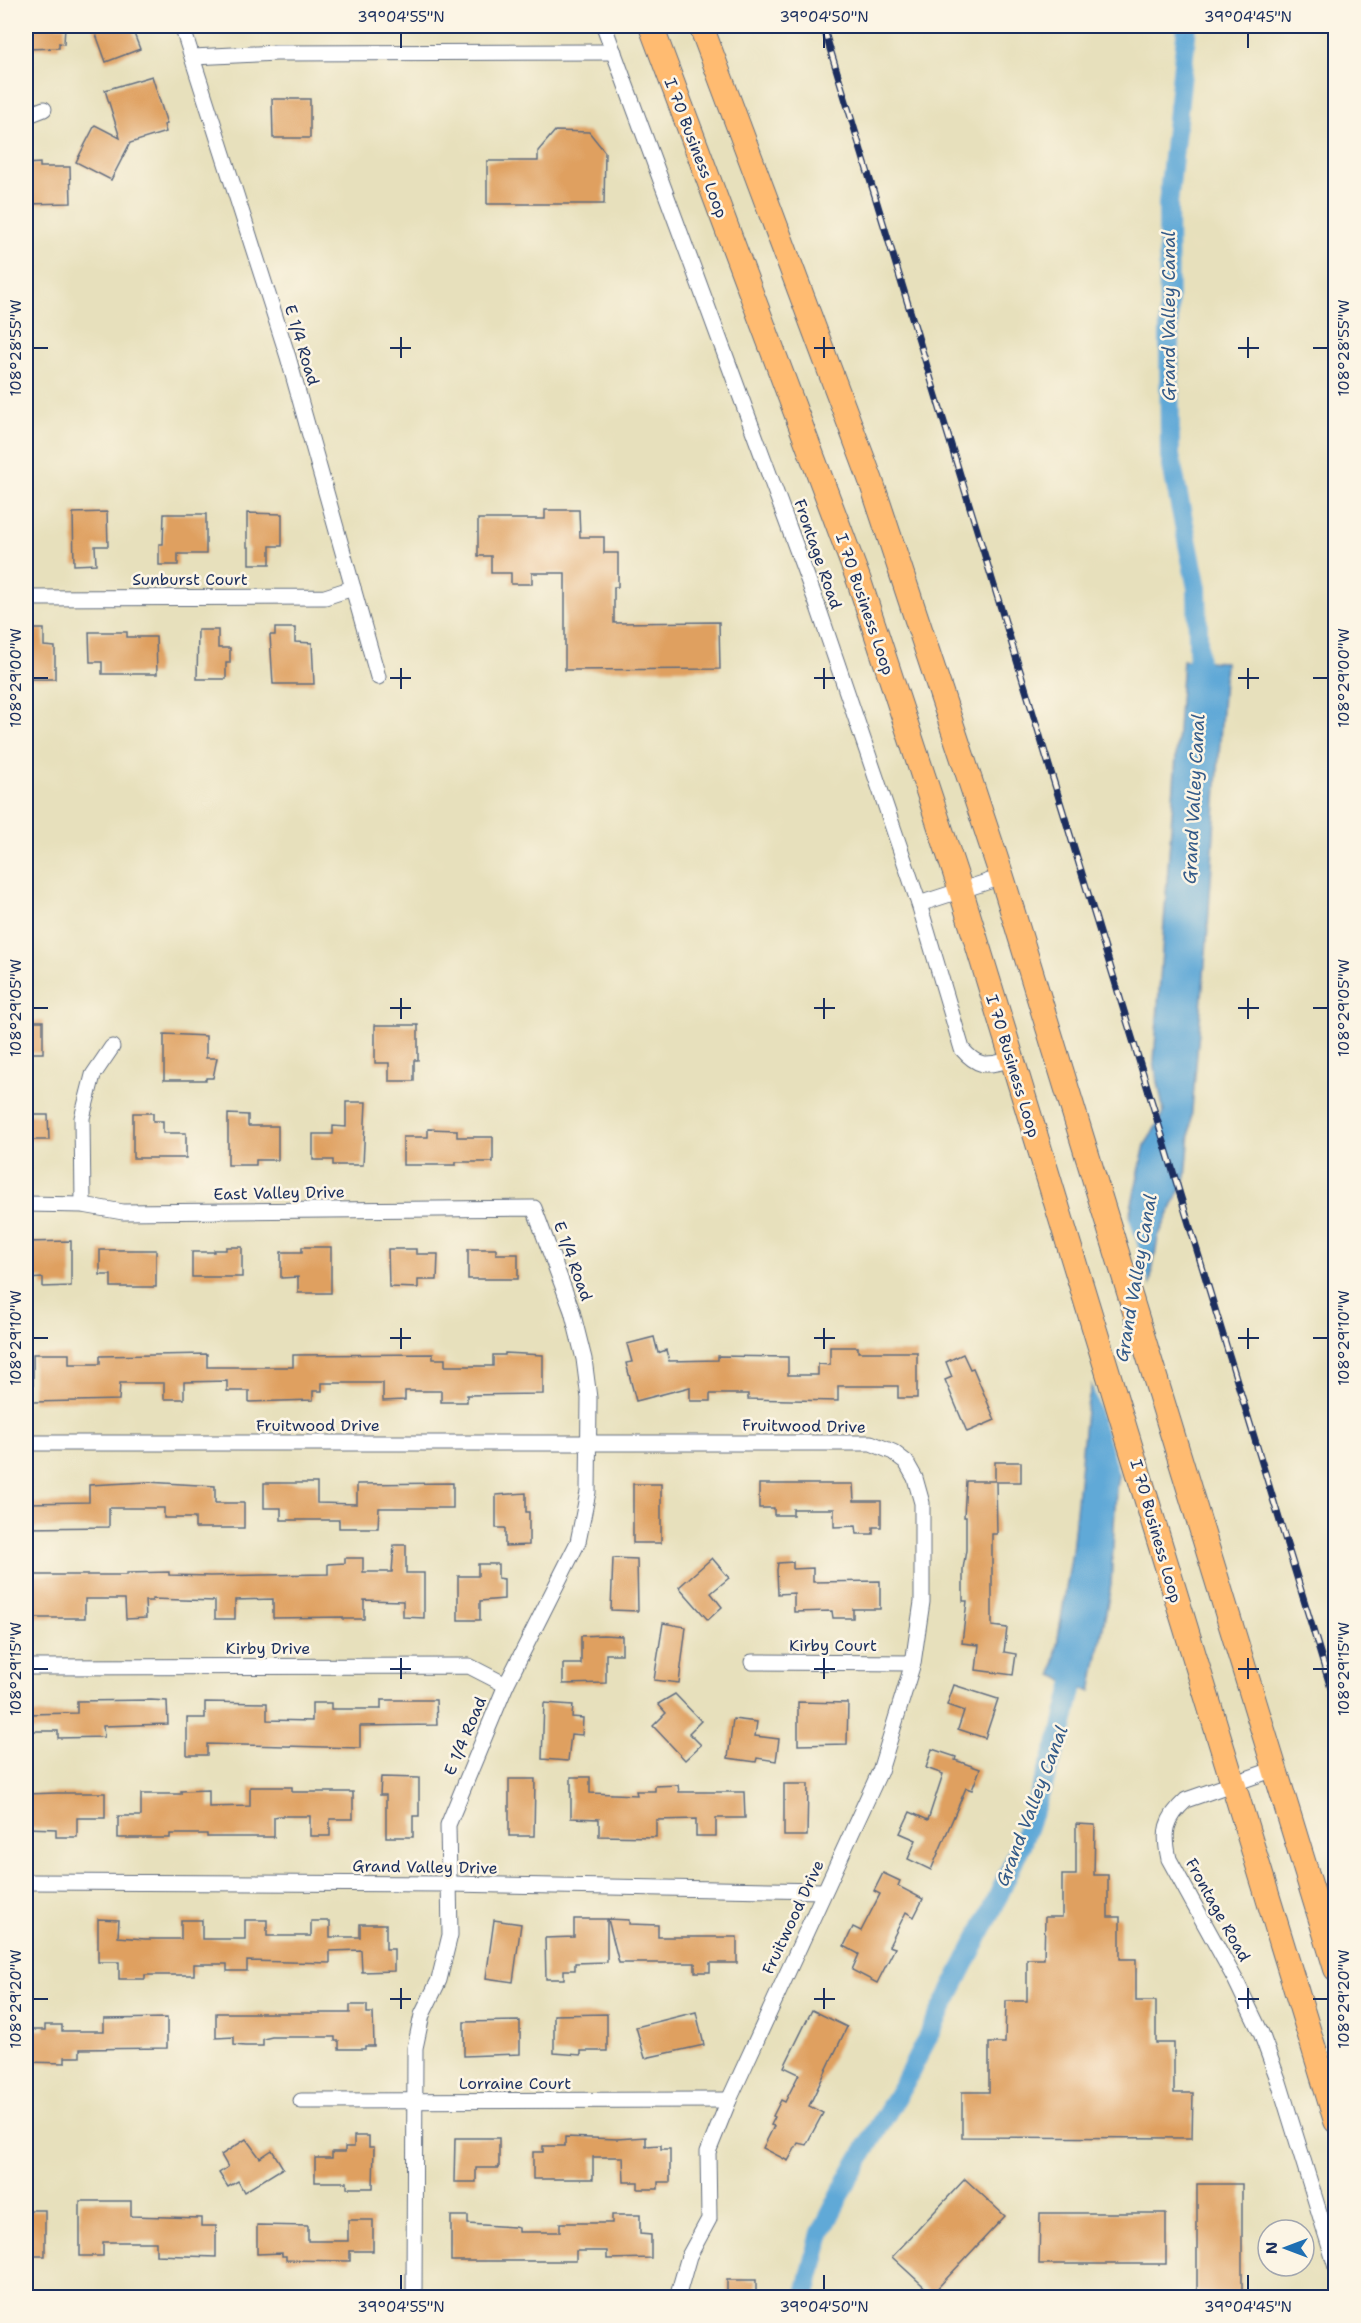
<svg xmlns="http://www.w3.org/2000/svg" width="1361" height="2323" font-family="'Shantell Sans',sans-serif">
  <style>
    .water { fill: #60a9d7; stroke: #3e6c9a; stroke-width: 1.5 }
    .pier { fill: #e7e0bc }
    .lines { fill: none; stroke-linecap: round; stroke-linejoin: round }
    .canal { stroke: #60a9d7; stroke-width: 20 }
    .building { fill: #dfa061 }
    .street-casing { stroke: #626d7f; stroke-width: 17 }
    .primary-casing { stroke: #626d7f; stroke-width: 26 }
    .street { stroke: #fff; stroke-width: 15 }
    .primary { stroke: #ffbb71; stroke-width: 24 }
    .rail-casing { stroke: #1b2f5e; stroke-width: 7 }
    .rail { stroke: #fcf5e5; stroke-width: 4.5; stroke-dasharray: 14; stroke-linecap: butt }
    .ticks { fill: none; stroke: #1b2f5e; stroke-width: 2 }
    .labels { text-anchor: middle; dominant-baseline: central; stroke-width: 5; stroke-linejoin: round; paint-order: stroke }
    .street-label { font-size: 16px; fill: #1b2f5e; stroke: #fcf5e5 }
    .water-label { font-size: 18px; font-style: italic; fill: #335a88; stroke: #fcf5e5 }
    .neatline { fill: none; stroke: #1b2f5e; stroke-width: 2 }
    .ticks-label { font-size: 15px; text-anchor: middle; fill: #1b2f5e }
  </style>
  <rect width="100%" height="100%" fill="#fcf5e5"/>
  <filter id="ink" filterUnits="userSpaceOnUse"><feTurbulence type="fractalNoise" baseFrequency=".0167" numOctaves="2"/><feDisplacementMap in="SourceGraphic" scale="12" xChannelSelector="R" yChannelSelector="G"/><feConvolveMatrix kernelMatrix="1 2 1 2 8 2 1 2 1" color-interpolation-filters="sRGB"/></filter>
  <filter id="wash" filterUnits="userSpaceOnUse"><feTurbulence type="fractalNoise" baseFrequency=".008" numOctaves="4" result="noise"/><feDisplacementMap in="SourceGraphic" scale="24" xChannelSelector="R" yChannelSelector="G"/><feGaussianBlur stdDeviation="1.35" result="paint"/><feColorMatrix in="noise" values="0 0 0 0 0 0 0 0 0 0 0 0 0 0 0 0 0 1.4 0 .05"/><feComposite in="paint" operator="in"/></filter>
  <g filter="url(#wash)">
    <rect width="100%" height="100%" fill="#e7e0bc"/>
    <!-- water -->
    <path class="water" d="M1183,660L1225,662L1207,941L1186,1177L1158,1237L1116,1488L1111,1585L1091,1692L1052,1675L1072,1552L1086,1411L1145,1145L1164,1113L1154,1062Z"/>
    <!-- pier -->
    <path class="pier" d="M1127,1211L1152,1293L1120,1478L1090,1378Z"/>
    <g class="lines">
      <!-- canal -->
      <g class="canal">
        <path d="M1187,26L1168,204L1170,456L1197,588L1199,688"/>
        <path d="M805,2298L821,2233L848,2179L905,2082L991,1912L1021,1845L1062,1732L1079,1660"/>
      </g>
    </g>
    <g id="blocks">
      <!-- building -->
      <g class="building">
        <path d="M27,26H65L64,44L59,43V48L26,49Z"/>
        <path d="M93,26H131L140,49L106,62Z"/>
        <path d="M152,76L167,124L164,125L166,132L130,143L111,180L76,162L95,125L120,138L105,90Z"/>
        <path d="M272,99H310V138H273Z"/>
        <path d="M555,131L589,132L605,152L604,204H487V161H538V151Z"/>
        <path d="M40,163V167H70L71,203L26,204V164Z"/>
        <path d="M545,510H579L580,537H604V553H618V587H614V623L719,622L720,669L565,670V573H532V584H511V573H491V556H478V519H545Z"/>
        <path d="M107,512L108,546H95L96,564L74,565L73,513Z"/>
        <path d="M247,513L282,514V546H270V564H249V547H247Z"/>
        <path d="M164,514H206V554H178V565H159V544H163Z"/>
        <path d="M275,628H295V642L312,643L314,684H273L270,635H275Z"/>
        <path d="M26,629H44V646L55,647V679H26Z"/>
        <path d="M198,630H218V648H230V663H226V679H197Z"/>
        <path d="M89,632H127V637H156L157,674H102V662H90Z"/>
        <rect x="26" y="1021" width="17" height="32"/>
        <path d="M375,1025H418V1060H414V1081H389V1063H375Z"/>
        <path d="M164,1034L206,1036V1058H217L213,1078H206V1080H164Z"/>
        <path d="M346,1102H366L363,1165H333V1160H313V1134H333V1126L346,1127Z"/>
        <path d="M133,1113H153V1121H163V1133H186V1158H133Z"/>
        <path d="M228,1114L248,1115V1126H278V1160H256V1165H228Z"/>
        <path d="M26,1115H48L49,1140H26Z"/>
        <path d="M428,1129L457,1130V1137H493V1162H456V1165H403V1137H428Z"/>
        <path d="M71,1241V1286L43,1287V1278L26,1279V1242Z"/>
        <path d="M226,1247H242V1277H192V1252H214V1250H226Z"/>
        <path d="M302,1247H331V1293H298V1277L281,1278V1252H302Z"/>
        <path d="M388,1249H416V1254H438L437,1280H418V1288L389,1287Z"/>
        <path d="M468,1249H496V1254H518V1279H468Z"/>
        <path d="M100,1250H156V1287H111V1275H100Z"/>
        <path d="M654,1337L658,1353L666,1350L669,1361L718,1360V1356L788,1357V1375H818V1364L830,1365V1347H858V1352H917V1398H898V1386H838V1401L748,1399V1394H710V1401H690V1387L636,1401L626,1363L632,1362L627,1344Z"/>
        <path d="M505,1353L543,1355V1394L467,1395V1402H441V1391H405V1400L383,1401V1383H322V1391H313V1400L249,1402V1391H227V1381L184,1382V1399H164V1383H120L119,1400L33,1402V1354H69V1364H100V1356L207,1354V1367H293V1355L433,1354V1359H445V1366H493V1355H505Z"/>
        <path d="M963,1354L970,1369L973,1368L995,1420L967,1432L945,1380L952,1377L946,1362Z"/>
        <path d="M995,1462H1021V1482H996L997,1534H992V1626L1007,1628L1004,1652L1016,1654L1013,1675L976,1670L979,1645L962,1643L967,1601H963V1569L966,1550V1517H964L966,1481H995Z"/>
        <path d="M147,1482L215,1486V1503H244V1528H195V1518H164V1508H109V1527L26,1528V1503L89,1502V1485Z"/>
        <path d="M264,1483H317V1503L357,1504V1484L453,1483V1508H379L378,1528H339V1520H281V1508H264Z"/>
        <rect x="633" y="1484" width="28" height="59"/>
        <path d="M759,1484H853L854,1501H881V1527H873V1534H857L856,1526L834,1527V1509H793V1515H774V1508H759Z"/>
        <path d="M526,1493V1512H529V1545L505,1546V1528H496V1495Z"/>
        <path d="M394,1545H406V1573H424V1618L403,1617V1601L364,1600V1619H343V1617L273,1618V1599L235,1600V1619H215V1601L152,1599V1601H145L146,1618L126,1619L125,1599H85V1618H26V1575H127V1573L169,1572V1575L210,1576L328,1574V1564L345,1563V1558H363V1572H392Z"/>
        <path d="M613,1558L637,1559L638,1611L611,1610Z"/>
        <path d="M712,1558L729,1578L711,1593L722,1607L708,1620L679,1587Z"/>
        <path d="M793,1562V1569L813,1568V1582L880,1581V1609H853V1618H833L832,1611L794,1612V1593L778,1594L777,1570L778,1563Z"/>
        <path d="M478,1564H498V1578L504,1579V1599L480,1601V1620H458V1576H478Z"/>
        <path d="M663,1623L686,1627L679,1683L654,1680Z"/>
        <path d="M603,1635L622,1636V1654H606V1683L563,1684V1664H581V1636Z"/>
        <path d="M954,1685L998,1699L985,1738L958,1729L964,1711L947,1705Z"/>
        <path d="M675,1694L701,1721L689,1733L701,1745L685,1760L653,1726L666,1713L658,1704Z"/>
        <path d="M151,1700L167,1701L168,1724L103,1726L104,1737L58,1738V1731H26V1714L77,1713V1701Z"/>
        <path d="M381,1700H436L437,1725L360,1726V1748L207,1744V1755H187V1718H205V1702L267,1703V1720L312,1721V1703H331V1709H381Z"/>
        <path d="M798,1702L848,1703L847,1744L798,1745Z"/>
        <path d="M544,1703L573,1705L572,1717L583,1718L582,1735L571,1734L568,1761L542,1759Z"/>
        <path d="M733,1719L757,1722L755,1736L779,1739L776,1761L757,1758L756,1762L728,1758Z"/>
        <path d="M932,1749L956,1757L955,1760L980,1769L972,1790L966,1788L931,1870L908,1859L916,1840L900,1833L910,1812L928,1820L943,1774L926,1768Z"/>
        <path d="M381,1777L419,1778V1816H413V1837H386V1795H380Z"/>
        <path d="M571,1777H590V1793L637,1795L636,1791H655V1786L678,1785L679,1792H744L745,1818H716V1836H696V1819L656,1820V1837L599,1836V1819L571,1818Z"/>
        <path d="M509,1779H535L534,1836H509Z"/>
        <path d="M784,1784H808L807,1836H784Z"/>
        <path d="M250,1787H292V1792H353V1819H330V1836H310V1816H279L274,1817V1837H207V1834H170V1838H118V1816H141V1794H181V1791L209,1790V1807L250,1806Z"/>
        <path d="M56,1793H105V1818H77V1837H56V1829L26,1828V1794Z"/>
        <path d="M1076,1824L1095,1825L1094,1875H1108V1917H1120V1959H1136V2001H1156V2043H1174V2093H1193L1192,2138L962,2137V2092H989V2043H1005L1006,2001H1027V1959H1044L1045,1917H1062V1875H1076Z"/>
        <path d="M883,1873L900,1881L898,1886L923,1899L914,1917L906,1912L889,1946L895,1948L877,1983L852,1970L859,1954L844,1946L853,1927L861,1931L880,1894L874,1891Z"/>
        <path d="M98,1919L119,1920L118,1937L145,1939H181V1920H202V1939H245V1920H267V1936H311V1921H330V1937H360V1924H386V1949H394V1971L362,1972L361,1950L330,1951V1963L247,1961V1971H227V1964H194V1975H145V1979H119V1962H98Z"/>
        <path d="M574,1919H607V1962L575,1963V1970H564V1979H546L545,1938L574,1937Z"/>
        <path d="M608,1919L629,1920V1924L658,1925V1937H737V1963H710V1972H695V1963H619Z"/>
        <path d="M494,1920L521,1924L513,1982L486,1978Z"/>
        <path d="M350,2005H367V2013H373L374,2046H365V2049H339V2041H335V2037H272L263,2039V2046H245L234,2045V2037L216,2038V2013H350Z"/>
        <path d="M812,2010L847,2027L809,2106L823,2113L806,2145L798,2143L788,2161L763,2148L774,2126L771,2125L775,2117L773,2116L781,2100L785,2102L799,2074L784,2067Z"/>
        <path d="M696,2012L704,2045L645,2058L636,2027Z"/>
        <path d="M607,2014V2051H581V2055L554,2053V2015Z"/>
        <path d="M167,2018V2048L80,2049V2057H65V2063L26,2062V2030H45V2025H62V2031H104V2019Z"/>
        <path d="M520,2021V2054L464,2056V2022Z"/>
        <path d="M354,2136H369V2147H374L373,2188H347V2182H315V2158H332V2152H345V2147H354Z"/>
        <path d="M565,2137L617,2139L646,2137V2146L661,2145V2149H670V2182H658V2189H638V2182H624L623,2157H593V2179H533V2152H543V2146H565Z"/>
        <path d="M455,2138H499V2168H476V2182H454Z"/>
        <path d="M246,2139L260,2158L272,2150L283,2168L244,2192L238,2181L228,2187L219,2173L228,2167L221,2155Z"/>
        <path d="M965,2179L1005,2216L932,2294L892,2257Z"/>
        <rect x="1197" y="2184" width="45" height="109"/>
        <path d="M80,2201H131V2216L201,2218V2226H216V2257L156,2255V2242H103V2256H80Z"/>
        <rect x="26" y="2210" width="19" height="46"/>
        <path d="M1040,2213H1166V2264H1039Z"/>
        <path d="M612,2215H640V2234L651,2235V2258L607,2259V2251H576V2261H451V2216H468V2224L514,2227L519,2228V2232H560V2223H612Z"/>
        <path d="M348,2220H373V2251H350V2261L286,2260V2256H282V2253L257,2254V2225L308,2226V2241H348Z"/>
        <rect x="727" y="2280" width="29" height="18"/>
      </g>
    </g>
  </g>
  <g filter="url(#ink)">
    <use href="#blocks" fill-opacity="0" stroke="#626d7f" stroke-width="1.5"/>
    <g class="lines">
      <!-- street casing -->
      <g class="street-casing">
        <g id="street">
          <path d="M182,26L288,357L378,677"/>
          <path d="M604,26L817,604L919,904L962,1049C979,1069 987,1065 1011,1060"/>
          <path d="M193,57L276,53L614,52"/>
          <path d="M26,116L44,109"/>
          <path d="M26,598L325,597L353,588"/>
          <path d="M919,904L1002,877"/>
          <path d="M26,1204L83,1205L123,1212L534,1208L572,1311L584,1359L589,1398L588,1492L578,1542L506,1685L448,1825L450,1935L439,1980L422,2015L415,2048L414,2298"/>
          <path d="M83,1205L82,1118L93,1075L112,1047"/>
          <path d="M26,1443H871L893,1452L906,1462L915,1478L922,1503V1602L913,1663L880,1771L729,2100L708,2152L709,2219L689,2256L677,2298"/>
          <path d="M752,1662L913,1663"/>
          <path d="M26,1667L469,1666L506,1685"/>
          <path d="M1275,1769L1186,1800C1165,1819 1163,1832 1169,1859L1236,1981L1261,2033L1279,2082L1336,2267"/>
          <path d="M26,1882L450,1884L824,1891"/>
          <path d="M301,2101L729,2100"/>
        </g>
      </g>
      <!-- primary casing -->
      <g class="primary-casing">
        <g id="primary">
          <path d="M651,26L859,581L961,891L1336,2121"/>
          <path d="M701,26L871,481L1002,877L1336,1969"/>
        </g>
      </g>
      <!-- street -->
      <use href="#street" class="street"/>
      <!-- primary -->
      <use href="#primary" class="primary"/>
      <!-- rail casing -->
      <g class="rail-casing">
        <path id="rail" d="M823,26L1336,1705"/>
      </g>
      <!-- rail -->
      <use href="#rail" class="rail"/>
    </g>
  </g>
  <!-- ticks -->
  <path class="ticks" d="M401,33V48M824,33V48M1248,33V48M401,337V358M824,337V358M1248,337V358M33,348H48M390,348H411M814,348H835M1238,348H1259M1313,348H1328M401,668V689M824,668V689M1248,668V689M33,678H48M390,678H411M814,678H835M1238,678H1259M1313,678H1328M401,998V1019M824,998V1019M1248,998V1019M33,1008H48M390,1008H411M814,1008H835M1238,1008H1259M1313,1008H1328M401,1328V1349M824,1328V1349M1248,1328V1349M33,1338H48M390,1338H411M814,1338H835M1238,1338H1259M1313,1338H1328M401,1658V1679M824,1658V1679M1248,1658V1679M33,1669H48M390,1669H411M814,1669H835M1238,1669H1259M1313,1669H1328M401,1988V2009M824,1988V2009M1248,1988V2009M33,1999H48M390,1999H411M814,1999H835M1238,1999H1259M1313,1999H1328M401,2275V2290M824,2275V2290M1248,2275V2290"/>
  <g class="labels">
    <!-- street labels -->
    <g class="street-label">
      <text transform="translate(696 148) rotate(69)">I 70 Business Loop</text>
      <text transform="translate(302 345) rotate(73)">E 1/4 Road</text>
      <text transform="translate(818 554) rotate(71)">Frontage Road</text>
      <text x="190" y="579">Sunburst Court</text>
      <text transform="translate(865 604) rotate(71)">I 70 Business Loop</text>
      <text transform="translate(1013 1066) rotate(73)">I 70 Business Loop</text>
      <text transform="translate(279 1193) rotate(-1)">East Valley Drive</text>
      <text transform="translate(573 1261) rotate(70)">E 1/4 Road</text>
      <text x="318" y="1425">Fruitwood Drive</text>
      <text transform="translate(804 1426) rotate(1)">Fruitwood Drive</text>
      <text transform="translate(1156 1531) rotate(74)">I 70 Business Loop</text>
      <text x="833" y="1645">Kirby Court</text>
      <text x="268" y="1648">Kirby Drive</text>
      <text transform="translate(465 1736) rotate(-67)">E 1/4 Road</text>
      <text transform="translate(425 1867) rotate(1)">Grand Valley Drive</text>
      <text transform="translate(1218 1910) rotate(61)">Frontage Road</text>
      <text transform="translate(793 1917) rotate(-65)">Fruitwood Drive</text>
      <text x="515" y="2083">Lorraine Court</text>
    </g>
    <!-- water labels -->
    <g class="water-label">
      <text transform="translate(1169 316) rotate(-90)">Grand Valley Canal</text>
      <text transform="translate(1194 799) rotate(-87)">Grand Valley Canal</text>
      <text transform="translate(1136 1278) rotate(-80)">Grand Valley Canal</text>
      <text transform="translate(1032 1806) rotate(-69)">Grand Valley Canal</text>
    </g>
  </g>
  <!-- margin -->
  <rect width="1361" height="2323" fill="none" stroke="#fcf5e5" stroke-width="66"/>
  <!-- north arrow -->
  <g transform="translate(1286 2248) rotate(270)"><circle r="28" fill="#fcf5e5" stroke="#a2a6af" stroke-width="1.5"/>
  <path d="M0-4.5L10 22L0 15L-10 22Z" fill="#1f6fb2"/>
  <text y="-9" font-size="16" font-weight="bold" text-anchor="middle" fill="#1b2f5e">N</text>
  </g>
  <rect x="33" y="33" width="1295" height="2257" class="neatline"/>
  <g class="ticks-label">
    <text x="401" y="22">39°04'55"N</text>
    <text x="824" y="22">39°04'50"N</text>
    <text x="1248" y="22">39°04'45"N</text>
    <text transform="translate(1344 348) rotate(-90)" y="5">108°28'55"W</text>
    <text transform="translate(16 348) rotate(-90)" y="5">108°28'55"W</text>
    <text transform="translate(1344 678) rotate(-90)" y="5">108°29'00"W</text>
    <text transform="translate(16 678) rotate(-90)" y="5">108°29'00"W</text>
    <text transform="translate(1344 1008) rotate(-90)" y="5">108°29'05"W</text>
    <text transform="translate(16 1008) rotate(-90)" y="5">108°29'05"W</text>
    <text transform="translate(1344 1338) rotate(-90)" y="5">108°29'10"W</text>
    <text transform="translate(16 1338) rotate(-90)" y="5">108°29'10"W</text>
    <text transform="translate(1344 1669) rotate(-90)" y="5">108°29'15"W</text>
    <text transform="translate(16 1669) rotate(-90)" y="5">108°29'15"W</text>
    <text transform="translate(16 1999) rotate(-90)" y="5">108°29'20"W</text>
    <text transform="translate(1344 1999) rotate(-90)" y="5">108°29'20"W</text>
    <text x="401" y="2312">39°04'55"N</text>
    <text x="824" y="2312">39°04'50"N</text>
    <text x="1248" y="2312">39°04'45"N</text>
  </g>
</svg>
